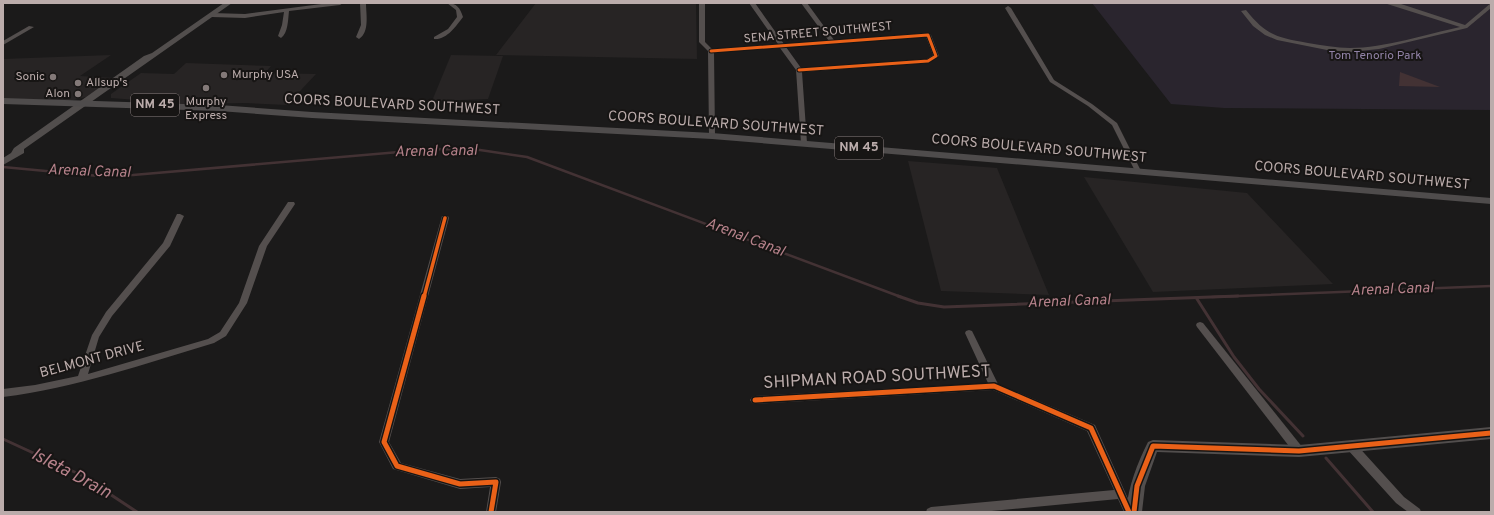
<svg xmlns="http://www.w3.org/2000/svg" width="1494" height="515" font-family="Overpass,sans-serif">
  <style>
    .built { fill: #272424 }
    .green { fill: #2a252e }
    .water { fill: #433234 }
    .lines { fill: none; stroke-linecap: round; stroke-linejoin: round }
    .stream-far1 { stroke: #433234; stroke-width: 2.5 }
    .stream { stroke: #433234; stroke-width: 3 }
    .street { fill: #544f4e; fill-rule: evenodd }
    .secondary { fill: #524e4d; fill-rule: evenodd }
    .primary { fill: #4f4c4c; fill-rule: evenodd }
    .cycleway-far2-casing { stroke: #171514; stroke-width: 5 }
    .cycleway-far1-casing { stroke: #171514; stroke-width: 6 }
    .cycleway-casing { stroke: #171514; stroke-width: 8 }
    .cycleway-far2 { stroke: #ea6118; stroke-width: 3 }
    .cycleway-far1 { stroke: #ea6118; stroke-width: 3.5 }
    .cycleway { stroke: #ea6118; stroke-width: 5 }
    .poi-dot { fill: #837978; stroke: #171514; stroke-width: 1.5 }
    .labels { text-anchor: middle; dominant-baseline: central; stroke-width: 4; stroke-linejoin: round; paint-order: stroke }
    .far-street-label { font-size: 12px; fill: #bbacab; stroke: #171514 }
    .far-park-label { font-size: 12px; fill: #9182a6; stroke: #171514 }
    .far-poi-label { font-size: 12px; fill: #bbacab; stroke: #171514; text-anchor: start }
    .shield { fill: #171514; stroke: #8a7f7e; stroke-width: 1 }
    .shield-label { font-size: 13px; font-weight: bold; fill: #bbacab }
    .street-label { font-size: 14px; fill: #bbacab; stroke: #171514 }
    .water-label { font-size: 15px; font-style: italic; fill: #b6828b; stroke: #171514 }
    .near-street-label { font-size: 17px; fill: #bbacab; stroke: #171514 }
    .near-water-label { font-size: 18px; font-style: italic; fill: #b6828b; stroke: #171514 }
  </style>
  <rect width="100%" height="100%" fill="#1b1a1a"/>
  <!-- built -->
  <g class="built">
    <path d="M536,3H696L697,59L496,55Z"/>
    <path d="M111,55L80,76L115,78L86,97L70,101L3,99V59Z"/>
    <path d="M451,55L503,56L488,99L432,101Z"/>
    <path d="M186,63L271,66L265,73L316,74L287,105L245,103L190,104L111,98V94L141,73L174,74Z"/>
    <path d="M908,161L997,168L1049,295L941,291Z"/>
    <path d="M1084,177L1247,193L1333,284L1153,292Z"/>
  </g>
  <!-- green -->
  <path class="green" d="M1092,3H1491V110L1224,108L1171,104Z"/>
  <!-- water -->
  <path class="water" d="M1400,72L1440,87L1399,86Z"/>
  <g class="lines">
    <!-- stream-far1 -->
    <g class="stream-far1">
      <path d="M3,167L99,176L133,175L434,149L480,150L527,157L901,297"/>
      <path d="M1212,297L1491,286"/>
    </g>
    <!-- stream -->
    <g class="stream">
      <path d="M898,296L918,303L944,307L1238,296"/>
      <path d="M1197,299L1234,357L1259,389L1303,436"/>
      <path d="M3,439L81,475L137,512"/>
      <path d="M1326,458L1373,512"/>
    </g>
    <!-- street -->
    <g class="street">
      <path d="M329,3H343L340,5L289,11C288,20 288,33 281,38L278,36L282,25L284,12L245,18L212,17L209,15L212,13L245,14Z"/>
      <path d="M360,3H366C366,14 370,32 359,39L356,37L361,25Z"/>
      <path d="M447,3C457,3 460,8 463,17C456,26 447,40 434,39V37L448,29L457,17L456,10Z"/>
      <path d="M699,3H705V42L712,49L778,44L749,3H755L784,44L829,41L801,3H807L834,40L928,33L931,35L939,56L928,63L802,72L807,143L804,145L801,143L796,70L780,48L714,52L715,136L712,138L709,136L708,51L699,42ZM926,37L933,55L927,59L801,68L786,47Z"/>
      <path d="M1384,3H1398L1465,25L1491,3V8L1467,28L1379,49L1350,52L1327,50L1277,40L1265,35L1253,26L1241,11L1246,10C1267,36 1276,37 1308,43C1322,45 1336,48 1350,48C1384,48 1427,34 1460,27Z"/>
      <path d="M1008,6L1011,8L1054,80L1092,104L1117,123L1141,171L1140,172H1136L1135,171L1112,125L1088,106L1050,82L1005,8Z"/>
      <path d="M29,26L34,27L3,45V41Z"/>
      <path d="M288,202H294L295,204L267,246L247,303L226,336L214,343C144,364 75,388 3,397V389L35,385L78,376L92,335L106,312L163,243L177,214H180L184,216L170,246L112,316L99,337L88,374L208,339L220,332L239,303L259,246Z"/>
      <path d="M442,216H448L449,218L389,442L401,463L460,479L496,477L500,479L501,482L496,512H486L490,487L460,489L393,469L379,442Z"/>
      <path d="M1200,322L1203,323L1303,448L1304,451L1303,454L1299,455L1295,454L1197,327L1196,325L1197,323Z"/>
      <path d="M969,330L972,331L973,333L998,384L1095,425L1134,512H1124L1118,499L981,512H926L927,509L931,507L1114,490L1087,431L993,390L755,404L752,403L750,400L752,397L755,396L988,383L965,333L966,331Z"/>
      <path d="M1351,442L1355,443L1404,497L1420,509L1421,512H1408L1396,503L1347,449L1346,446L1347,443Z"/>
    </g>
    <!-- secondary -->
    <g class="secondary">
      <path d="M224,3H232L24,149V153L3,165V158L11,153L14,148L144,56L152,53Z"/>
      <path d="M1491,427V439L1299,457L1157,452L1145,486L1142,512H1126C1128,487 1137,464 1148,442L1153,440L1299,445Z"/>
    </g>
    <!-- primary -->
    <path class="primary" d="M3,98L219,105L312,112L712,133L1491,198V204L712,139L312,118L219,111L3,104Z"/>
    <!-- cycleway-far2 casing -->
    <g class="cycleway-far2-casing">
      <path id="cycleway-far2" d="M711,51L928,35L936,56L928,61L799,70"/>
    </g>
    <!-- cycleway-far1 casing -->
    <g class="cycleway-far1-casing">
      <path id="cycleway-far1" d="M424,297L445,218"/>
    </g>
    <!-- cycleway casing -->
    <g class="cycleway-casing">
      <g id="cycleway">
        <path d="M424,296L384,442L397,466L460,484L496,482L491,512"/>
        <path d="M755,400L994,386L1091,428L1129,512"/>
        <path d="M1134,512L1137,486L1153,446L1299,451L1491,433"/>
      </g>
    </g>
    <!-- cycleway-far2 -->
    <use href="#cycleway-far2" class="cycleway-far2"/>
    <!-- cycleway-far1 -->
    <use href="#cycleway-far1" class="cycleway-far1"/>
    <!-- cycleway -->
    <use href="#cycleway" class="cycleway"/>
  </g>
  <!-- markers -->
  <g class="poi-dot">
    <circle cx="224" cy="75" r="4"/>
    <circle cx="53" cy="77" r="4"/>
    <circle cx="78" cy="83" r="4"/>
    <circle cx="206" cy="88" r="4"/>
    <circle cx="78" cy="94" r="4"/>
  </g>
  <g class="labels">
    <!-- far-street labels -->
    <g class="far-street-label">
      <text transform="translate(818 33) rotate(-5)">SENA STREET SOUTHWEST</text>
    </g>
    <!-- far-park labels -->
    <g class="far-park-label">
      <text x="1375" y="56">Tom Tenorio Park</text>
    </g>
    <!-- far-poi labels -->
    <g class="far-poi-label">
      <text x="232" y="75">Murphy USA</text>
      <text x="45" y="77" text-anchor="end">Sonic</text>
      <text x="86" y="83">Allsup's</text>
      <text x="70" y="94" text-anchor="end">Alon</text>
      <text x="206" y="102" text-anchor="middle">Murphy<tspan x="206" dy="14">Express</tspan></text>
    </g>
    <!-- shield labels -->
    <g class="shield">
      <rect x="131" y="94" width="48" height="22" rx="3"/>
      <rect x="835" y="137" width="48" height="22" rx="3"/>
    </g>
    <g class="shield-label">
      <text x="155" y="105">NM 45</text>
      <text x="859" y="148">NM 45</text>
    </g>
    <!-- street labels -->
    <g class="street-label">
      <text transform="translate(392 105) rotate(3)">COORS BOULEVARD SOUTHWEST</text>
      <text transform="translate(716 124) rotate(4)">COORS BOULEVARD SOUTHWEST</text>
      <text transform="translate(1039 149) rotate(5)">COORS BOULEVARD SOUTHWEST</text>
      <text transform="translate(1362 176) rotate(5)">COORS BOULEVARD SOUTHWEST</text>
      <text transform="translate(92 360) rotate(-15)">BELMONT DRIVE</text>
    </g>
    <!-- water labels -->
    <g class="water-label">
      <text transform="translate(436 152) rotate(-1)">Arenal Canal</text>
      <text transform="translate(89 172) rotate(2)">Arenal Canal</text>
      <text transform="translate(745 238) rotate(21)">Arenal Canal</text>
      <text transform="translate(1392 290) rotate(-2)">Arenal Canal</text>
      <text transform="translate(1069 302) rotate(-2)">Arenal Canal</text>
    </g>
    <!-- near-street labels -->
    <g class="near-street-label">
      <text transform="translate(877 378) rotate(-3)">SHIPMAN ROAD SOUTHWEST</text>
    </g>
    <!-- near-water labels -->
    <g class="near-water-label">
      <text transform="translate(71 474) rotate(28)">Isleta Drain</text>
    </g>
  </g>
  <!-- border -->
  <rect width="1494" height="515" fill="none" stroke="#bbacab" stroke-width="8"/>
</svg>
